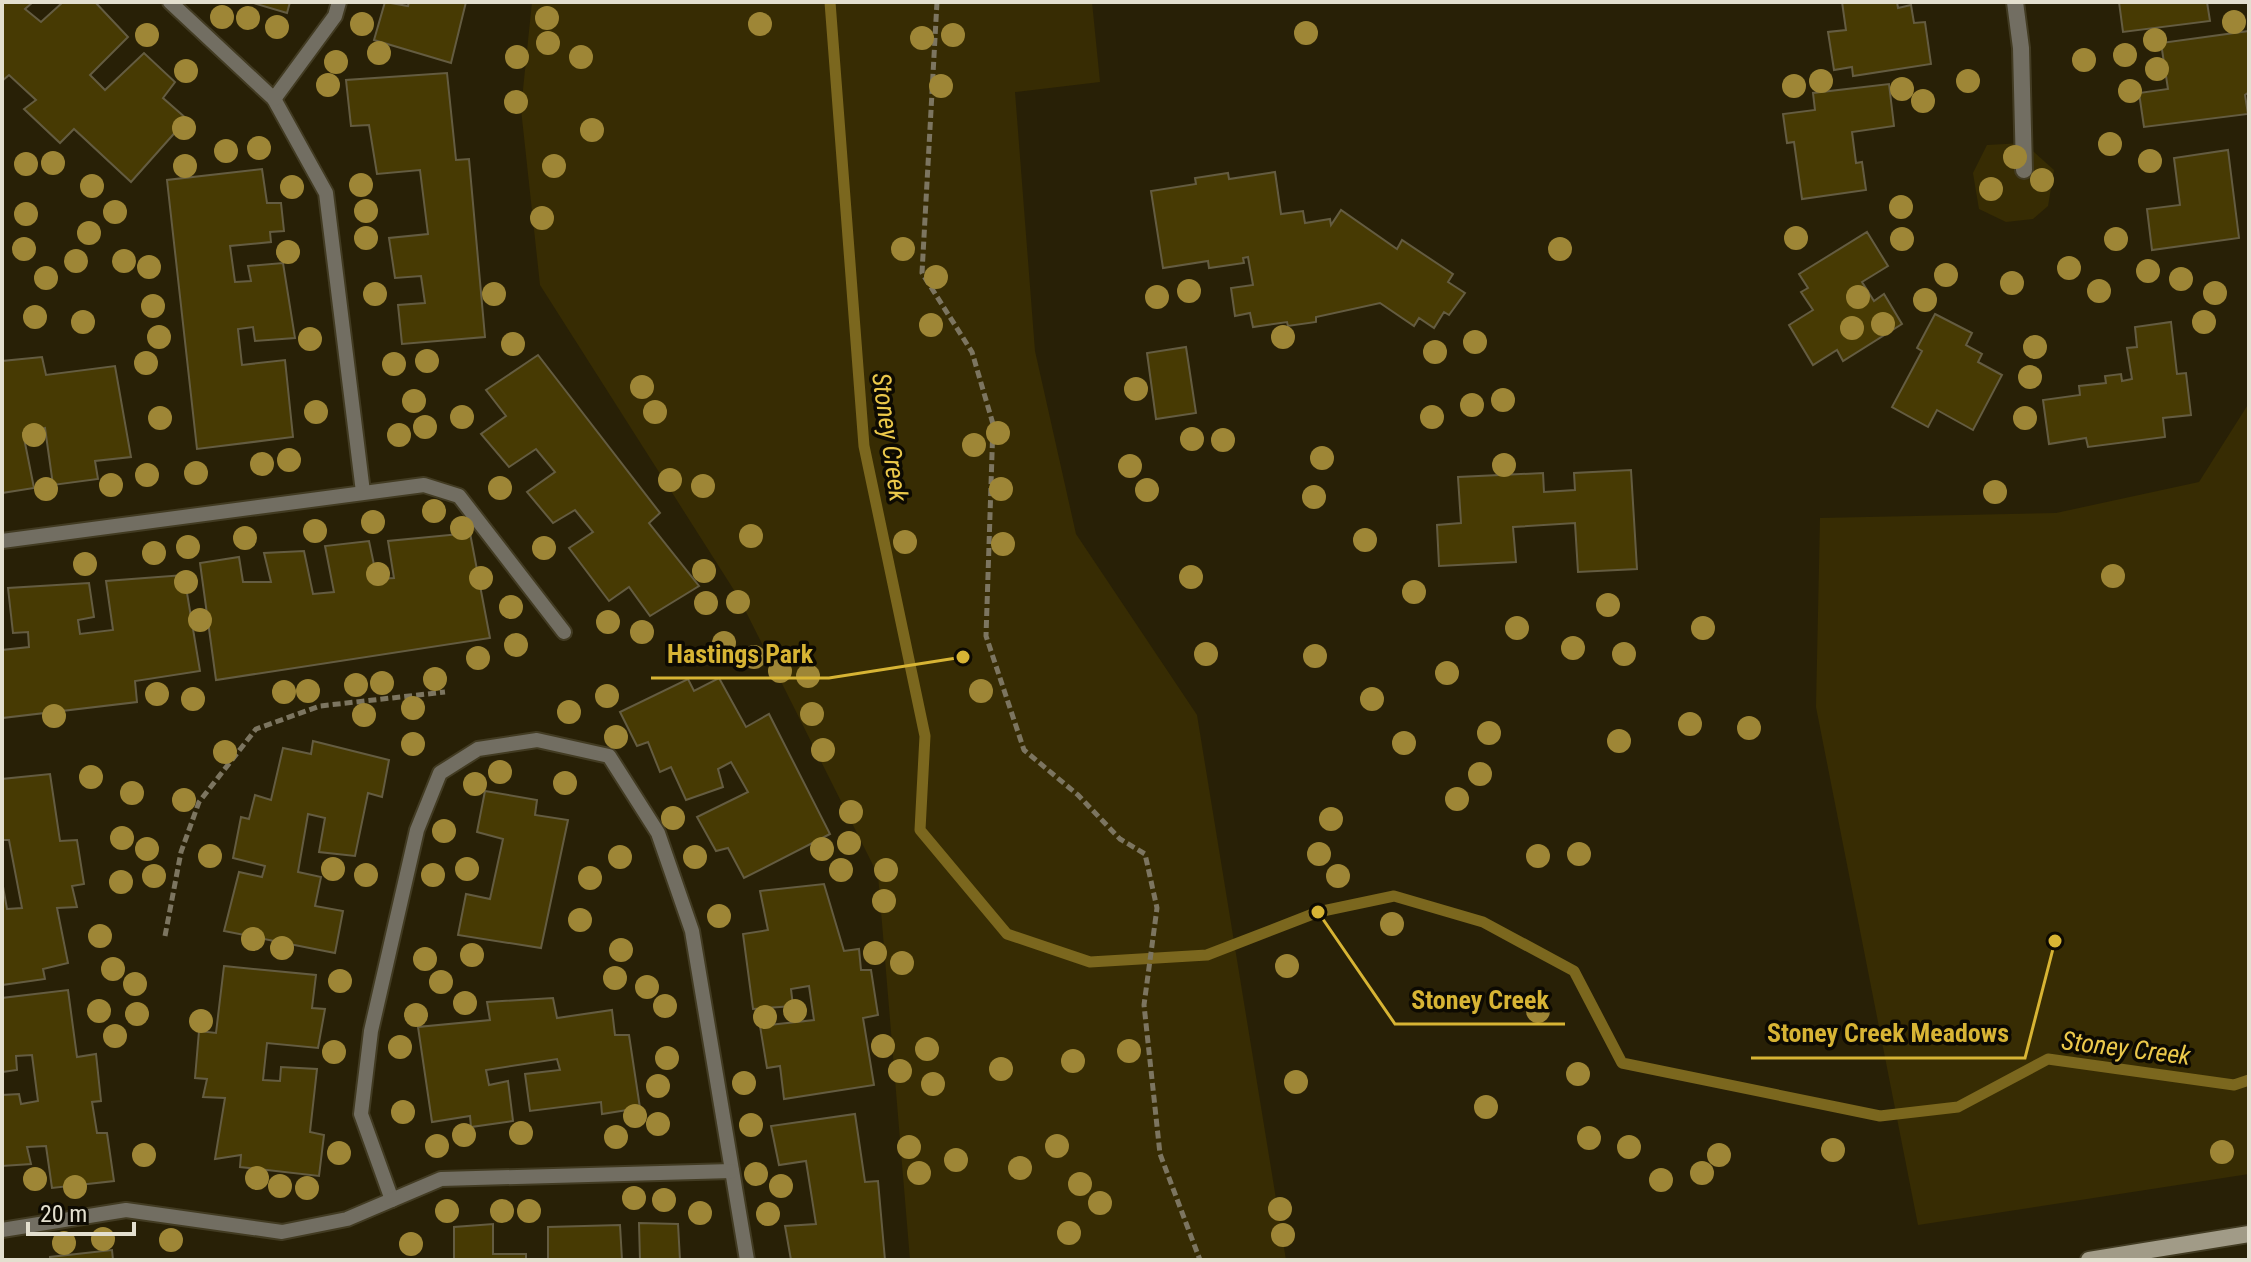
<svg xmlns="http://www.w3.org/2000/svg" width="2251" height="1262" font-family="'Roboto Condensed',sans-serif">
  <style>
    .green { fill: #372c03 }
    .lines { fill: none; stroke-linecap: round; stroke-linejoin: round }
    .stream { stroke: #7b671e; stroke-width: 11 }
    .building { fill: #473a03; stroke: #645c41; stroke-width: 2 }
    .lane-casing { stroke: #423b22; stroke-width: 18 }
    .street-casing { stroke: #423b22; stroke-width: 20 }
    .secondary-casing { stroke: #423b22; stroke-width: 20 }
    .path { stroke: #7c7560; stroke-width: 5; stroke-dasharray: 8 4; stroke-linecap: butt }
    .lane { stroke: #726e62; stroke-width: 14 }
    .street { stroke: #726e62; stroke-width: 16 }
    .secondary { stroke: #a19b87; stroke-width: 16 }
    .tree { fill: #9e8636 }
    .labels { text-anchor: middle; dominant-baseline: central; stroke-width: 7; stroke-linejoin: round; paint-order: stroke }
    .water-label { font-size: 26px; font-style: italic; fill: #ecc94b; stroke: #0d0a02 }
    .leader { fill: none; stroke: #d7b434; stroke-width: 3 }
    .callout-dot { fill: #d7b434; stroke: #0d0a02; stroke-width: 3 }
    .callout-label { font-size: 26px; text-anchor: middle; font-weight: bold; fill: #d7b434; stroke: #0d0a02; stroke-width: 7; stroke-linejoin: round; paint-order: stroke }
  </style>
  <rect width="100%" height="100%" fill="#282006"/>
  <!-- green -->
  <g class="green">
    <path d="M532,2H1092L1100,82L1015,92L1035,351L1076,534L1197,715L1286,1260H910L878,875L739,598L540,285L521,109Z"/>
    <path d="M2024,143L2054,170L2048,206L2033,219L2006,222L1979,209L1973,173L1987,145Z"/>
    <path d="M2249,403V1174L1918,1225L1816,707L1820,518L2056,513L2199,482Z"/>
  </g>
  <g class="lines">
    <!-- stream -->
    <path class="stream" d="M830,2L864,446L925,736L920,830L1007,934L1090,962L1207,955L1318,912L1394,896L1483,922L1574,971L1622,1063L1880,1116L1958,1107L2048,1059L2234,1085L2249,1080"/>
  </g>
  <!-- building -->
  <g class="building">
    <path d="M2,2H33L25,9L41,22L63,2H95L128,37L90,75L105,90L144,53L175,82L163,98L187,119L131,182L74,129L60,143L24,109L36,100L9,75L2,81Z"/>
    <path d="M250,2H290L287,13Z"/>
    <path d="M385,2L408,6L409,2H466L451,63L374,40Z"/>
    <path d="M1842,2H1897L1898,8L1911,5L1914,23L1925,22L1931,64L1853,76L1852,67L1834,70L1828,32L1846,30Z"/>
    <path d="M2119,2H2207L2210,21L2123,32Z"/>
    <path d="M2249,31V92L2245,95L2248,114L2144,127L2139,93L2168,89L2161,43Z"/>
    <path d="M447,73L456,160L469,159L485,337L402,344L398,305L425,303L421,276L395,278L389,238L428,234L420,170L377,174L369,125L351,126L346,80Z"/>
    <path d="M1889,84L1894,126L1852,132L1856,163L1862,162L1866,190L1802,199L1794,142L1787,143L1783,114L1815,110L1813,93Z"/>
    <path d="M2228,150L2239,238L2152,250L2147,209L2180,205L2174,158Z"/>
    <path d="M262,169L267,203H281L284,231L270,232L271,242L230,246L235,282L251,281L248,266L283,263L295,338L255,341L253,327L238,329L242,365L285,360L293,437L197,449L167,180Z"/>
    <path d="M1275,172L1281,214L1303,211L1305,223L1330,219L1331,225L1341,210L1397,249L1402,240L1453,274L1448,282L1465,293L1449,315L1444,312L1434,328L1419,318L1414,326L1380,303L1316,317V322L1288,326L1287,322L1253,327L1250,313L1235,316L1231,288L1253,285L1248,257L1243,258L1244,263L1209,268L1208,261L1163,268L1151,191L1196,184L1195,178L1228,173L1229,179Z"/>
    <path d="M1867,232L1888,266L1862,282L1874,301L1884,294L1902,324L1843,361L1837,350L1813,365L1789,325L1813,310L1801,292L1808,288L1799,274Z"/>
    <path d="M1935,314L1972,333L1966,345L1982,354L1978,362L2002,375L1973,430L1937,410L1928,427L1892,407L1922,351L1917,348Z"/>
    <path d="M2171,322L2177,374L2186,373L2191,415L2163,418L2165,437L2088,447L2086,438L2049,444L2043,400L2080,395L2079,386L2106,383L2105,376L2121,374L2122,381L2132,379L2127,348L2137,347L2135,327Z"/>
    <path d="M1186,347L1196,413L1156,419L1147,353Z"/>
    <path d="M538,355L660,513L649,523L699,586L650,616L629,587L609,601L569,548L593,532L575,510L553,523L527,492L555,472L536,449L509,467L481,434L506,416L486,390Z"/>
    <path d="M42,357L46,375L115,366L131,457L95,461L98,479L53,485L45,428L23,433L34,488L2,493V361Z"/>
    <path d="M1631,470L1637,569L1578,572L1575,523L1513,527L1516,562L1439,566L1437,525L1461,523L1458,477L1543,473L1544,492L1575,490L1574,473Z"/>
    <path d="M470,533L490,638L216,680L200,563L239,557L243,582H271L264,553L304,551L313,594L334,592L325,546L369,541L377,579L394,578L388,541Z"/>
    <path d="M184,575L200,671L135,681L137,702L2,718V650L29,647L28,632L13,633L8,588L89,583L94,617L78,620L80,634L113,630L106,581Z"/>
    <path d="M719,678L746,727L769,714L830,834L744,878L728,848L716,851L697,817L748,792L731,762L718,769L723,787L686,800L671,767L660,772L648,742L637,746L620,712L688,679L694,691Z"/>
    <path d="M313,741L389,760L382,797L368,793L355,856L319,852L325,818L308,814L298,872L321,877L315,906L343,911L335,953L224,931L239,872L262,877L265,866L233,858L241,817L249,819L255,795L271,800L283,748L311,754Z"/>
    <path d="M50,774L60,841L77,840L84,884L72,886L77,907L57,908L68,963L43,969L45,979L2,985V881L7,909L22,908L9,840H2V779Z"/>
    <path d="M485,791L537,800L535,815L568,820L541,948L458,935L466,894L490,899L503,839L477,832Z"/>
    <path d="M824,884L844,951L859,949L861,970H871L878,1015L863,1018L874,1085L784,1099L780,1066L767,1068L760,1026L814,1020L809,986L791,989L793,1006L753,1009L743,934L768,930L760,891Z"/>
    <path d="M224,966L316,975L312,1008L325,1009L318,1048L267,1043L263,1080L280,1081L281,1067L317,1069L310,1132L324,1135L319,1176L240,1167L241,1155L215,1159L225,1098L203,1097L207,1079L195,1078L199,1031L216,1033Z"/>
    <path d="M68,990L77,1057L96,1054L101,1101L92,1102L97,1133H107L114,1181L52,1188L46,1146L27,1147L31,1164L2,1166V1095L19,1094L21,1104L38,1101L32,1055L16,1056L17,1070L2,1072V998Z"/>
    <path d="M553,998L557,1018L612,1010L615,1035H629L640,1108L602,1114L601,1102L530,1111L525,1074L560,1070L557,1059L486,1070L489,1085L508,1081L513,1121L471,1127L470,1116L432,1122L418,1027L490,1020L487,1002Z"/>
    <path d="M855,1114L865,1182L878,1181L885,1260H791L785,1226L816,1224L806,1161L779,1165L771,1126Z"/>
    <path d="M639,1223L678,1224L680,1260H640Z"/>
    <path d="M493,1224V1254H526V1260H454V1227Z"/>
    <path d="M620,1225L622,1260H548V1227Z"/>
    <path d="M112,1250L113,1260H50V1257Z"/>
  </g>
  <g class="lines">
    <!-- lane casing -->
    <g class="lane-casing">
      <g id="lane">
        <path d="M170,2L274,99L326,193L363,492"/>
        <path d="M274,99L335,16L339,2"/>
        <path d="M2,541L424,485L459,496L564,632"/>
        <path d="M392,1200L361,1114L371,1031L417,830L440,773L478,749L537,740L609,756L658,833L692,931L747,1260"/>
        <path d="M2,1230L126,1210L282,1232L347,1219L441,1179L732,1171"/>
      </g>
    </g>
    <!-- street casing -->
    <g class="street-casing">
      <path id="street" d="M2015,2L2021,48L2024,170"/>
    </g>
    <!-- secondary casing -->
    <g class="secondary-casing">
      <path id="secondary" d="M2089,1260L2249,1234"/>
    </g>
    <!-- path -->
    <g class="path">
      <path d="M937,2L922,273L972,352L993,424L986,636L1024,750L1078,795L1120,839L1145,854L1157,908L1144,1005L1160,1154L1200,1260"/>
      <path d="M165,936L181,852L199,802L256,729L320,706L445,692"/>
    </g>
    <!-- lane -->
    <use href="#lane" class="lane"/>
    <!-- street -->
    <use href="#street" class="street"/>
    <!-- secondary -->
    <use href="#secondary" class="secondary"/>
  </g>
  <!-- trees -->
  <g class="tree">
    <circle cx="222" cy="17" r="12"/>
    <circle cx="248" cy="18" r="12"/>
    <circle cx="547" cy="18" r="12"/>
    <circle cx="2234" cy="22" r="12"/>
    <circle cx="362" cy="24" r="12"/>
    <circle cx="760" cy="24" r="12"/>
    <circle cx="277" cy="27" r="12"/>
    <circle cx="1306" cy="33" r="12"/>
    <circle cx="147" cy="35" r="12"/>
    <circle cx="953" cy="35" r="12"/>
    <circle cx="922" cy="38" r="12"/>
    <circle cx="2155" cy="40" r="12"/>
    <circle cx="548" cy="43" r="12"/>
    <circle cx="379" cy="53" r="12"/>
    <circle cx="2125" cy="55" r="12"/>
    <circle cx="517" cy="57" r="12"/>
    <circle cx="581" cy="57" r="12"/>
    <circle cx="2084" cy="60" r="12"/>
    <circle cx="336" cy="62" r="12"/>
    <circle cx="2157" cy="69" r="12"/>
    <circle cx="186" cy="71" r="12"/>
    <circle cx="1821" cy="81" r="12"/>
    <circle cx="1968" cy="81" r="12"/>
    <circle cx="328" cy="85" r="12"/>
    <circle cx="941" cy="86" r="12"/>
    <circle cx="1794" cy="86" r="12"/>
    <circle cx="1902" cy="89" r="12"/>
    <circle cx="2130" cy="91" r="12"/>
    <circle cx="1923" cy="101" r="12"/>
    <circle cx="516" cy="102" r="12"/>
    <circle cx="184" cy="128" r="12"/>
    <circle cx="592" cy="130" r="12"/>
    <circle cx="2110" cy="144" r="12"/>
    <circle cx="259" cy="148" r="12"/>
    <circle cx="226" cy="151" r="12"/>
    <circle cx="2015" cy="157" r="12"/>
    <circle cx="2150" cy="161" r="12"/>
    <circle cx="53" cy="163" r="12"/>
    <circle cx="26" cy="164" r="12"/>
    <circle cx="185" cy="166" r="12"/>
    <circle cx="554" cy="166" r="12"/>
    <circle cx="2042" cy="180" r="12"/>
    <circle cx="361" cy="185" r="12"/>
    <circle cx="92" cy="186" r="12"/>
    <circle cx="292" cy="187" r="12"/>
    <circle cx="1991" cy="189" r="12"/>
    <circle cx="1901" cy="207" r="12"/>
    <circle cx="366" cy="211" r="12"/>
    <circle cx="115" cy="212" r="12"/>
    <circle cx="26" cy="214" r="12"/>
    <circle cx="542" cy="218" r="12"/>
    <circle cx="89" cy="233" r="12"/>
    <circle cx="366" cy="238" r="12"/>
    <circle cx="1796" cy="238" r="12"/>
    <circle cx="1902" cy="239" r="12"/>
    <circle cx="2116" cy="239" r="12"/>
    <circle cx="24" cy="249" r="12"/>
    <circle cx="903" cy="249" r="12"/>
    <circle cx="1560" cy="249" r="12"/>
    <circle cx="288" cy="252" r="12"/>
    <circle cx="76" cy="261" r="12"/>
    <circle cx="124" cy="261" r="12"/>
    <circle cx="149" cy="267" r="12"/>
    <circle cx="2069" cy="268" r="12"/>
    <circle cx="2148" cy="271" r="12"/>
    <circle cx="1946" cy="275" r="12"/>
    <circle cx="936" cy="277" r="12"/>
    <circle cx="46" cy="278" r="12"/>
    <circle cx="2181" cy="279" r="12"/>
    <circle cx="2012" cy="283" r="12"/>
    <circle cx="1189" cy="291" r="12"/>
    <circle cx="2099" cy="291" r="12"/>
    <circle cx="2215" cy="293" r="12"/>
    <circle cx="375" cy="294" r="12"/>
    <circle cx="494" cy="294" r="12"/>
    <circle cx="1157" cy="297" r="12"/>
    <circle cx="1858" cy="297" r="12"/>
    <circle cx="1925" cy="300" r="12"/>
    <circle cx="153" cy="306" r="12"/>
    <circle cx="35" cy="317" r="12"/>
    <circle cx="83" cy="322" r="12"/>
    <circle cx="2204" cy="322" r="12"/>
    <circle cx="1883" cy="324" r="12"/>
    <circle cx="931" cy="325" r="12"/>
    <circle cx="1852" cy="328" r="12"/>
    <circle cx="159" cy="337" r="12"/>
    <circle cx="1283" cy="337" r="12"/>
    <circle cx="310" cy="339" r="12"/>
    <circle cx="1475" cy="342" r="12"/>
    <circle cx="513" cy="344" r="12"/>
    <circle cx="2035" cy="347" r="12"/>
    <circle cx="1435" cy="352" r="12"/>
    <circle cx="427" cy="361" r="12"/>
    <circle cx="146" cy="363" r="12"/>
    <circle cx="394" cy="364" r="12"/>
    <circle cx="2030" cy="377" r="12"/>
    <circle cx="642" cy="387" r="12"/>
    <circle cx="1136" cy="389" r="12"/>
    <circle cx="1503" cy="400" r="12"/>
    <circle cx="414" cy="401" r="12"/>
    <circle cx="1472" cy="405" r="12"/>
    <circle cx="316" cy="412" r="12"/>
    <circle cx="655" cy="412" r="12"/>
    <circle cx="462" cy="417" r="12"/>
    <circle cx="1432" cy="417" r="12"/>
    <circle cx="160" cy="418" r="12"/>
    <circle cx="2025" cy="418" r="12"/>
    <circle cx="425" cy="427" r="12"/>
    <circle cx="998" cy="433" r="12"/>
    <circle cx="34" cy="435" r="12"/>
    <circle cx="399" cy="435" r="12"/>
    <circle cx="1192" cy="439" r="12"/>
    <circle cx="1223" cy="440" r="12"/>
    <circle cx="974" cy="445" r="12"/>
    <circle cx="1322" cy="458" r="12"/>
    <circle cx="289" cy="460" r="12"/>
    <circle cx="262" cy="464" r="12"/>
    <circle cx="1504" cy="465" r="12"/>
    <circle cx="1130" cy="466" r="12"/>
    <circle cx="196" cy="473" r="12"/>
    <circle cx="147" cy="475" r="12"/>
    <circle cx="670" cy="480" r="12"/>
    <circle cx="111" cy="485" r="12"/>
    <circle cx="703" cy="486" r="12"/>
    <circle cx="500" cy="488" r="12"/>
    <circle cx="46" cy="489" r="12"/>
    <circle cx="1001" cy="489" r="12"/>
    <circle cx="1147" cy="490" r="12"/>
    <circle cx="1995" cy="492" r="12"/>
    <circle cx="1314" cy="497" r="12"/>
    <circle cx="434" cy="511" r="12"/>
    <circle cx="373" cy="522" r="12"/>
    <circle cx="462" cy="528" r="12"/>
    <circle cx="315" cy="531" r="12"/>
    <circle cx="751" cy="536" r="12"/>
    <circle cx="245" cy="538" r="12"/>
    <circle cx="1365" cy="540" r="12"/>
    <circle cx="905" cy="542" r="12"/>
    <circle cx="1003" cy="544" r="12"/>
    <circle cx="188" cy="547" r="12"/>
    <circle cx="544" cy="548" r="12"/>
    <circle cx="154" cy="553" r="12"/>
    <circle cx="85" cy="564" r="12"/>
    <circle cx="704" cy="571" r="12"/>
    <circle cx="378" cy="574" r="12"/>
    <circle cx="2113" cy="576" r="12"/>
    <circle cx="1191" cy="577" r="12"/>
    <circle cx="481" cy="578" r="12"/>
    <circle cx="186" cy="582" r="12"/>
    <circle cx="1414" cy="592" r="12"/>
    <circle cx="738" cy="602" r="12"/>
    <circle cx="706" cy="603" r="12"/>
    <circle cx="1608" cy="605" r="12"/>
    <circle cx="511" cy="607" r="12"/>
    <circle cx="200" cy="620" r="12"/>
    <circle cx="608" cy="622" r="12"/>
    <circle cx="1517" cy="628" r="12"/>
    <circle cx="1703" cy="628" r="12"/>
    <circle cx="642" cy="632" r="12"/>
    <circle cx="724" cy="643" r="12"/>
    <circle cx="516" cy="645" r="12"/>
    <circle cx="1573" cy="648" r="12"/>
    <circle cx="1206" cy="654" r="12"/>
    <circle cx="1624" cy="654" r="12"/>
    <circle cx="1315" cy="656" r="12"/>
    <circle cx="754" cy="657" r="12"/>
    <circle cx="478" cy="658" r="12"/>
    <circle cx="780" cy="671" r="12"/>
    <circle cx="1447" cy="673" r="12"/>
    <circle cx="808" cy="676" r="12"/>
    <circle cx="435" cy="679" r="12"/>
    <circle cx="382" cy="683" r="12"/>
    <circle cx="356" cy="685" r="12"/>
    <circle cx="308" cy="691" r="12"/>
    <circle cx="981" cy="691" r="12"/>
    <circle cx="284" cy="692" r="12"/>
    <circle cx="157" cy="694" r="12"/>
    <circle cx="607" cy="696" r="12"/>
    <circle cx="193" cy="699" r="12"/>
    <circle cx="1372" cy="699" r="12"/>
    <circle cx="413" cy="708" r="12"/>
    <circle cx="569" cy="712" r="12"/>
    <circle cx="812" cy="714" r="12"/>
    <circle cx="364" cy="715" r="12"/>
    <circle cx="54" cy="716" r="12"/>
    <circle cx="1690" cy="724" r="12"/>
    <circle cx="1749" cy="728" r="12"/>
    <circle cx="1489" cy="733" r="12"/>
    <circle cx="616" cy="737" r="12"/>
    <circle cx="1619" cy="741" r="12"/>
    <circle cx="1404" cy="743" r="12"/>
    <circle cx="413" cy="744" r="12"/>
    <circle cx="823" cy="750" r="12"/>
    <circle cx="225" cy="752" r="12"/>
    <circle cx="500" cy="772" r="12"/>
    <circle cx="1480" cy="774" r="12"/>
    <circle cx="91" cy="777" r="12"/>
    <circle cx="565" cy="783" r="12"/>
    <circle cx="475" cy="784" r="12"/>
    <circle cx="132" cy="793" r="12"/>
    <circle cx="1457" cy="799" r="12"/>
    <circle cx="184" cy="800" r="12"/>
    <circle cx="851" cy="812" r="12"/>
    <circle cx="673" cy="818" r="12"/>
    <circle cx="1331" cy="819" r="12"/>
    <circle cx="444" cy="831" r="12"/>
    <circle cx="122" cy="838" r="12"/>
    <circle cx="849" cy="843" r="12"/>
    <circle cx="147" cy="849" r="12"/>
    <circle cx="822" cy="849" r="12"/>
    <circle cx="1319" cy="854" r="12"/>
    <circle cx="1579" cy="854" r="12"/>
    <circle cx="210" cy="856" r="12"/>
    <circle cx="1538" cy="856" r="12"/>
    <circle cx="620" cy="857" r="12"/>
    <circle cx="695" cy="857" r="12"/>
    <circle cx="333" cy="869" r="12"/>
    <circle cx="467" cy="869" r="12"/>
    <circle cx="841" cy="870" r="12"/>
    <circle cx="886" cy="870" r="12"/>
    <circle cx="366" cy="875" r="12"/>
    <circle cx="433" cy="875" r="12"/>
    <circle cx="154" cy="876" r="12"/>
    <circle cx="1338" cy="876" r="12"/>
    <circle cx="590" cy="878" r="12"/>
    <circle cx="121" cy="882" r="12"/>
    <circle cx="884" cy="901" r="12"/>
    <circle cx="719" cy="916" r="12"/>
    <circle cx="580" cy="920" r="12"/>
    <circle cx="1392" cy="924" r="12"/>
    <circle cx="100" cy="936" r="12"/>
    <circle cx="253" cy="939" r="12"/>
    <circle cx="282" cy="948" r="12"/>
    <circle cx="621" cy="950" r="12"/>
    <circle cx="875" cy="953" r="12"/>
    <circle cx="472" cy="955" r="12"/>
    <circle cx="425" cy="959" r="12"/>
    <circle cx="902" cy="963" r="12"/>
    <circle cx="1287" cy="966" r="12"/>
    <circle cx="113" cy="969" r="12"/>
    <circle cx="615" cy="978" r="12"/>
    <circle cx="340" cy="981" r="12"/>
    <circle cx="441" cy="982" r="12"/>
    <circle cx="135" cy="984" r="12"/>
    <circle cx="647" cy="987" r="12"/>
    <circle cx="465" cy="1003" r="12"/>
    <circle cx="665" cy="1006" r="12"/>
    <circle cx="99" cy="1011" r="12"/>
    <circle cx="795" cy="1011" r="12"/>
    <circle cx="1538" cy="1011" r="12"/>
    <circle cx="137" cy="1014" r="12"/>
    <circle cx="416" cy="1015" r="12"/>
    <circle cx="765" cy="1017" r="12"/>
    <circle cx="201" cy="1021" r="12"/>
    <circle cx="115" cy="1036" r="12"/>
    <circle cx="883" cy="1046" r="12"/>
    <circle cx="400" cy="1047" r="12"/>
    <circle cx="927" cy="1049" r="12"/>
    <circle cx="1129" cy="1051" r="12"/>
    <circle cx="334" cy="1052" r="12"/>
    <circle cx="667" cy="1058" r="12"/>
    <circle cx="1073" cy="1061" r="12"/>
    <circle cx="1001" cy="1069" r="12"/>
    <circle cx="900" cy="1071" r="12"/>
    <circle cx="1578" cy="1074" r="12"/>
    <circle cx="1296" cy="1082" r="12"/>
    <circle cx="744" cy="1083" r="12"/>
    <circle cx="933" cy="1084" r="12"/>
    <circle cx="658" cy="1086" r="12"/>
    <circle cx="1486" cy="1107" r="12"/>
    <circle cx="403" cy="1112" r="12"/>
    <circle cx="635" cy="1116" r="12"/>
    <circle cx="658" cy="1124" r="12"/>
    <circle cx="751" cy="1125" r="12"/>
    <circle cx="521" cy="1133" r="12"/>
    <circle cx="464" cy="1135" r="12"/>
    <circle cx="616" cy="1137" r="12"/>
    <circle cx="1589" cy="1138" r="12"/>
    <circle cx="437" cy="1146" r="12"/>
    <circle cx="1057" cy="1146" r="12"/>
    <circle cx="909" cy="1147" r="12"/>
    <circle cx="1629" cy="1147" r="12"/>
    <circle cx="1833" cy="1150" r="12"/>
    <circle cx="2222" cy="1152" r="12"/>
    <circle cx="339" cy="1153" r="12"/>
    <circle cx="144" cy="1155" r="12"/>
    <circle cx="1719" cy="1155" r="12"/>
    <circle cx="956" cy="1160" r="12"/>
    <circle cx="1020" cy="1168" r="12"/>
    <circle cx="919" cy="1173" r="12"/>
    <circle cx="1702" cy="1173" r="12"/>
    <circle cx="756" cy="1174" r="12"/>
    <circle cx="257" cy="1178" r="12"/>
    <circle cx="35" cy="1179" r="12"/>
    <circle cx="1661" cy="1180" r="12"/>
    <circle cx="1080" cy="1184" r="12"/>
    <circle cx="280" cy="1186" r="12"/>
    <circle cx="781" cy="1186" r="12"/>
    <circle cx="75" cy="1187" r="12"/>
    <circle cx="307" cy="1188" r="12"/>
    <circle cx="634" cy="1198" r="12"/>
    <circle cx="664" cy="1200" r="12"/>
    <circle cx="1100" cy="1203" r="12"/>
    <circle cx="1280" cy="1209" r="12"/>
    <circle cx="447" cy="1211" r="12"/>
    <circle cx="502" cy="1211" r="12"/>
    <circle cx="529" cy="1211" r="12"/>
    <circle cx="700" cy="1213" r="12"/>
    <circle cx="768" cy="1214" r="12"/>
    <circle cx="1069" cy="1233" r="12"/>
    <circle cx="1283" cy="1235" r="12"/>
    <circle cx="103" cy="1239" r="12"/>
    <circle cx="171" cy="1240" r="12"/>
    <circle cx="64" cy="1243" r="12"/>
    <circle cx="411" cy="1244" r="12"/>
  </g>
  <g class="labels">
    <!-- water labels -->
    <g class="water-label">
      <text transform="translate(890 437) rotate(82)">Stoney Creek</text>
      <text transform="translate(2126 1048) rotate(7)">Stoney Creek</text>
    </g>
  </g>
  <!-- callouts -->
  <path class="leader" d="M963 657L829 678H651M1318 912L1395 1024H1565M2055 941L2025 1058H1751"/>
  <g class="callout-dot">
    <circle cx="963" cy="657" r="8"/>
    <circle cx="1318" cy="912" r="8"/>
    <circle cx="2055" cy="941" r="8"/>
  </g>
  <g class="callout-label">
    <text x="740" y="663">Hastings Park</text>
    <text x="1480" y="1009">Stoney Creek</text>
    <text x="1888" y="1042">Stoney Creek Meadows</text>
  </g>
  <!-- border -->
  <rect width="2251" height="1262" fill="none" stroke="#e3dfcf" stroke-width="8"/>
  <!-- scale -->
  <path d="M28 1222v12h106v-12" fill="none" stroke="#e3dfcf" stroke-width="4"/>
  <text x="40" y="1222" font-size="24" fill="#e3dfcf" stroke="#0d0a02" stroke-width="6" paint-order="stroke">20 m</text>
</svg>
